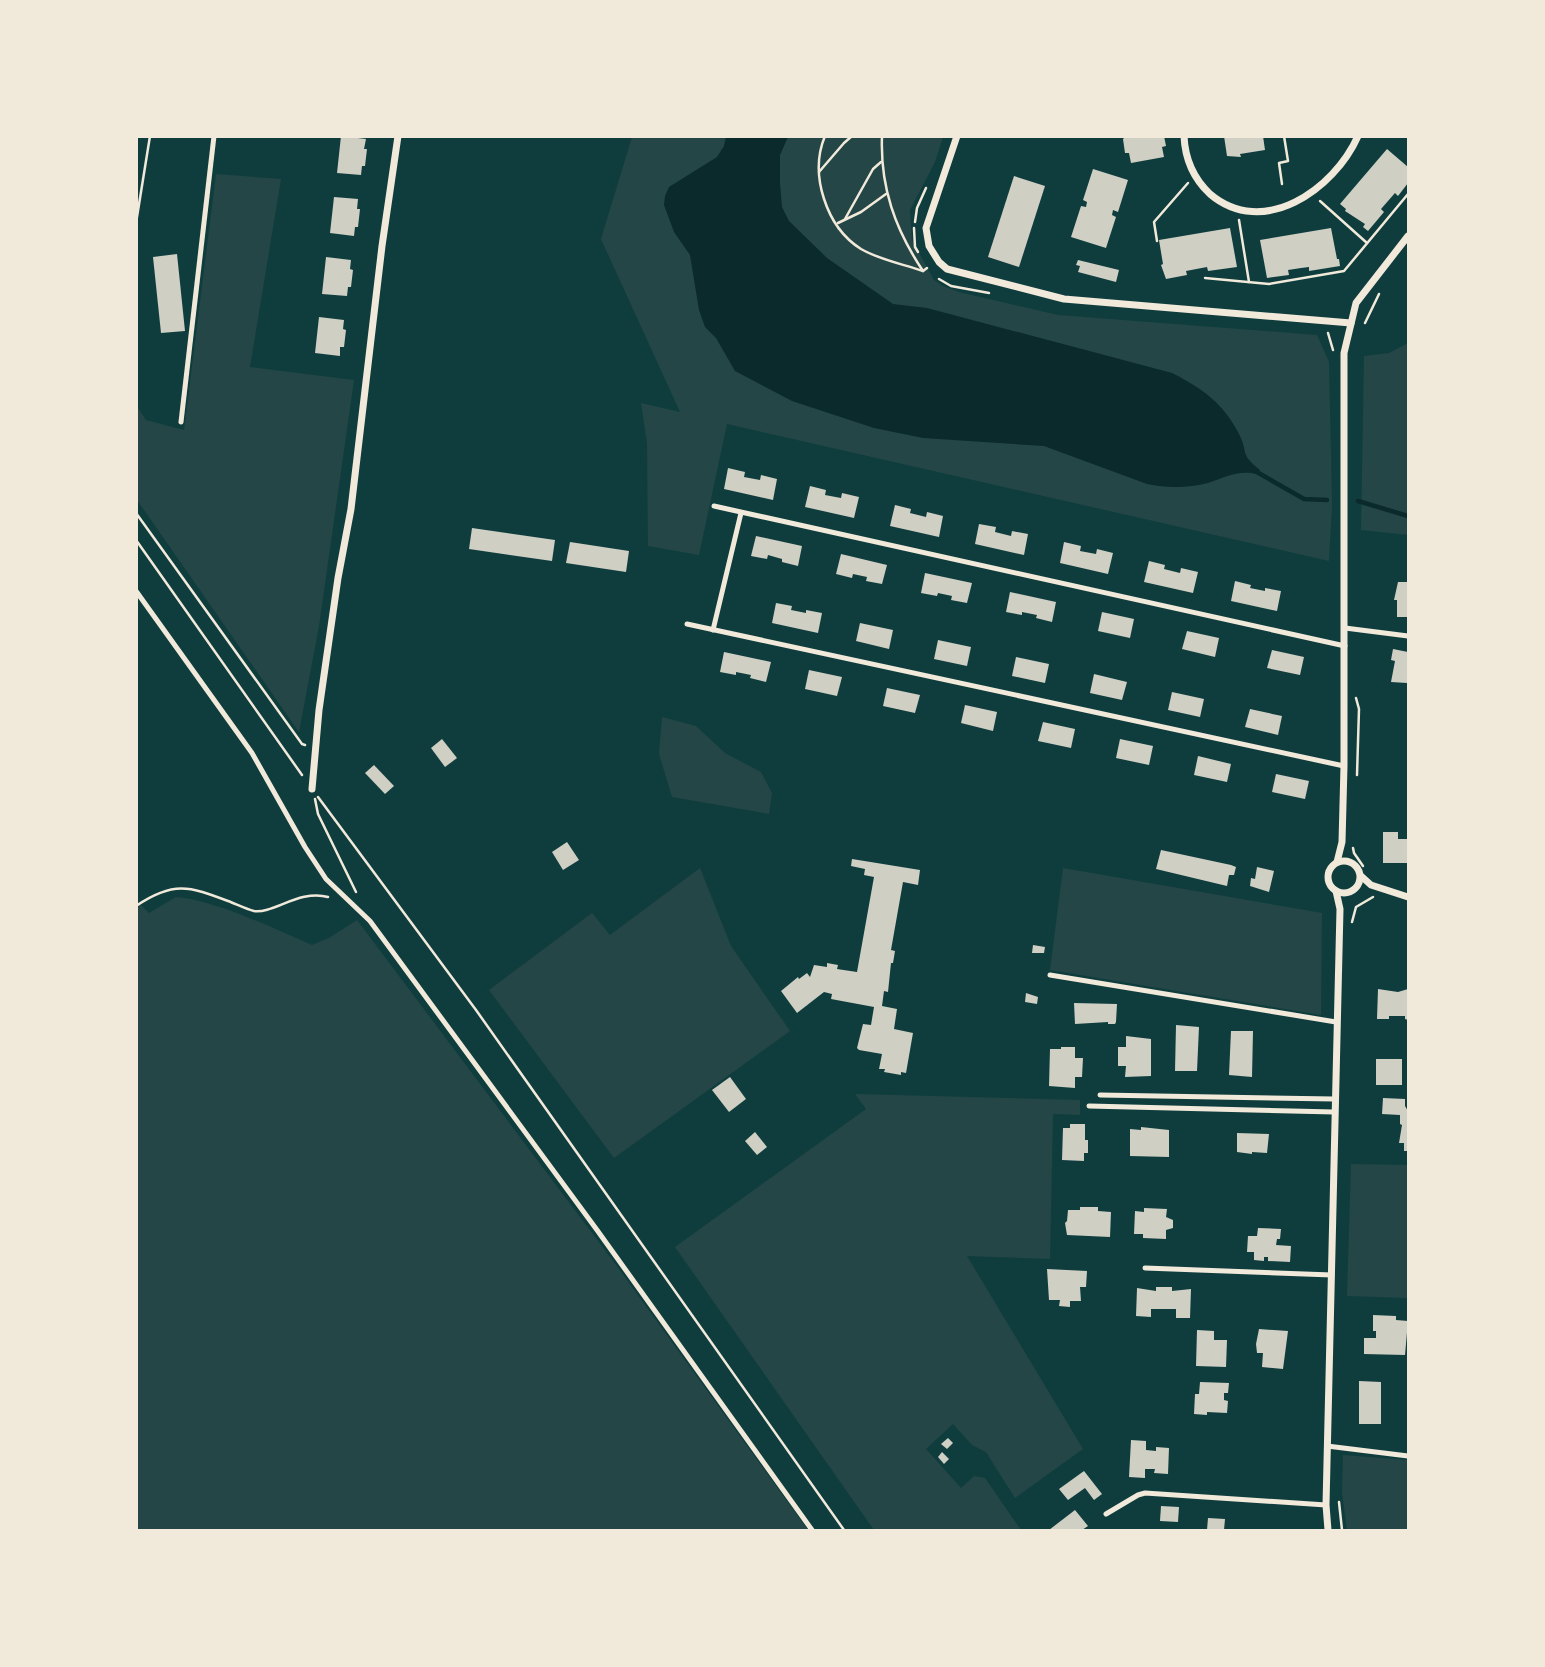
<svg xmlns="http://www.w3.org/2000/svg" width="1545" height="1667" font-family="Lato,sans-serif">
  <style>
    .green { fill: #244646 }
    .water { fill: #0a2a2b }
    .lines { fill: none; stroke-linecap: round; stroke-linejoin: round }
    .stream { stroke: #0a2a2b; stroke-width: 4.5 }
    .building { fill: #cfcfc3 }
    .path { stroke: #f1e9da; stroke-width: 2.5 }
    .service { stroke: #f1e9da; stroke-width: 5 }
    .minor { stroke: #f1e9da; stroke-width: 7 }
  </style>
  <rect width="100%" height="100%" fill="#0f3d3e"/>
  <!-- green -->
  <g class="green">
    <path d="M632,137H943L935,162L910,210L912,240L934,280L943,286L959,292L1058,315L1317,335L1329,362L1332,505L1329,561L727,424L699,555L648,546L647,443L641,403L680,412L601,239Z"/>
    <path d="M216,174L281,179L250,367L354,380L319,626L299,732L137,500V406L146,420L184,430Z"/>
    <path d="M1408,343V535L1361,530L1364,356L1389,353Z"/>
    <path d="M662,717L696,726L725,753L761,772L772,793L769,814L672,797L659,754Z"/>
    <path d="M700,868L731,946L790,1031L614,1158L489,990L592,913L610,935Z"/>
    <path d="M1063,868L1322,913L1321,1015L1050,970Z"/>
    <path d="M176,897C215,900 275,929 312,945L329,938L357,920L619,1269L808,1530H137L136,900L149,913Z"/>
    <path d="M855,1094L1080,1100V1115L1053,1114L1050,1259L967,1256L1083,1449L1015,1498L986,1452L972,1445L953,1424L926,1449L961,1488L974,1476L985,1478L1021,1530H874L675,1247L866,1109Z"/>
    <path d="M1351,1164L1408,1165V1298L1347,1296Z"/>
    <path d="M1343,1455L1408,1460V1530H1347L1342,1493Z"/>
  </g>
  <!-- water -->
  <path class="water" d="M726,137H788L780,155V184L782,207L789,221L827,258L893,304L927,308L1172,373C1202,388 1224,404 1239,434C1249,454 1239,453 1260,470L1257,474C1235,470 1228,477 1208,483C1188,488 1167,488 1147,484L1044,446L923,438L874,428L792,401L735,371L716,338L705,327L699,310L690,255L674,232L664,205L665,196L669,187L717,157L724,146Z"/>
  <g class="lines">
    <!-- stream -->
    <g class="stream">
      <path d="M1255,471L1304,499L1327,500"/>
      <path d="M1358,501L1408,516"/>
    </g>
  </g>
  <!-- building -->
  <g class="building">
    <path d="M341,136L366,139L364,149H367L365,166H362L361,175L337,173Z"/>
    <path d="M1126,136H1164L1166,146L1162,147L1164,157L1131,163L1129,153H1125L1123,139Z"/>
    <path d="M1224,136H1263L1265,150L1240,154L1241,157L1227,156Z"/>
    <path d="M1387,149L1408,167V183L1398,196L1395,193L1381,209L1384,212L1368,231L1363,227L1365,224L1345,211L1346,209L1340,204Z"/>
    <path d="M1093,169L1128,180L1118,212L1113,210L1112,215L1116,217L1106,248L1071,237L1081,206L1086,207L1087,202L1083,200Z"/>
    <path d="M1014,176L1045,186L1019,267L988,257Z"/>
    <path d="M334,197L358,199L357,209H360L358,227H355L354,236L330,233Z"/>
    <path d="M1230,228L1237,267L1208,271L1207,267L1186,271L1187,275L1166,279L1161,265L1163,264L1159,240Z"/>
    <path d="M1331,228L1337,259H1339L1340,266L1309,271V267L1301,268L1288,270L1289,275L1267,278L1260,240Z"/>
    <path d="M177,254L185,331L161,333L153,257Z"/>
    <path d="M326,257L351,260L350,269L353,270L351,287H348L347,296L322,294Z"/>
    <path d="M1078,260L1119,270L1116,282L1078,272L1080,266L1076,265Z"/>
    <path d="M319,317L344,320L343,329L346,330L344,347H340V356L315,353Z"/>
    <path d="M728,468L745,472L744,477L760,480L761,475L777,479L773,500L724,489Z"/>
    <path d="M810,486L826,490L825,495L841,498L842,493L859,497L854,518L805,507Z"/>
    <path d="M895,505L911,509L910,513L926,517L927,512L943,516L939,537L890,526Z"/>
    <path d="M979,524L996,527L995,532L1011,536L1012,531L1028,534L1024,555L975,544Z"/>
    <path d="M472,528L555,540L552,561L469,549Z"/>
    <path d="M756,536L802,546L798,566L782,562V559L768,555L767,559L751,556Z"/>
    <path d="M570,542L629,551L626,572L566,563Z"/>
    <path d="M1064,542L1081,546L1080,551L1096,554L1097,549L1113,553L1108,574L1060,563Z"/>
    <path d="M841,554L887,565L882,584L866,581L867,577L853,574L852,578L836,574Z"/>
    <path d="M1149,561L1165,565L1164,569L1180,573L1181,568L1198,572L1193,593L1144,582Z"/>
    <path d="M925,573L972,583L967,603L951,600L952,596L938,593L937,596L921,593Z"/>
    <path d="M1235,581L1251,585L1250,588L1265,591V588L1281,591L1277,611L1231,601Z"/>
    <path d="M1398,582H1408V617H1397V600H1394Z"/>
    <path d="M1010,592L1056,602L1052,622L1036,618L1037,615L1022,612V615L1006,612Z"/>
    <path d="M776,603L792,606L791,610L806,613V610L822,613L818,633L772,623Z"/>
    <path d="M1102,612L1134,619L1130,638L1098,631Z"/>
    <path d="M860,623L893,630L889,649L856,641Z"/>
    <path d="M1187,631L1219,638L1215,657L1182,649Z"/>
    <path d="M938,640L971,647L967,666L934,659Z"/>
    <path d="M1393,649L1408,652L1407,683L1391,682L1395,661L1391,660Z"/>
    <path d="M1272,650L1304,657L1300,675L1267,668Z"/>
    <path d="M724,652L771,662L766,682L750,678L751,675L736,672V675L720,672Z"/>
    <path d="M1016,657L1049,664L1045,683L1012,676Z"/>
    <path d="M809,670L842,677L837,696L805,689Z"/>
    <path d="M1094,674L1127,682L1122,700L1090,693Z"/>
    <path d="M887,688L920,695L915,713L883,706Z"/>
    <path d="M1172,692L1204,699L1200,717L1168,710Z"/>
    <path d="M965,705L997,712L993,731L961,723Z"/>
    <path d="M1250,709L1282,716L1278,735L1245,727Z"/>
    <path d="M1043,722L1075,729L1071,748L1038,741Z"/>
    <path d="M442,739L457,758L445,767L431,748Z"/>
    <path d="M1120,739L1153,746L1149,765L1116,758Z"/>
    <path d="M1198,756L1231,764L1227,782L1194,775Z"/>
    <path d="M374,765L394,786L385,794L365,773Z"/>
    <path d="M1276,774L1309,781L1305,799L1272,792Z"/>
    <path d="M1383,832H1398V839H1408V863H1383Z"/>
    <path d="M567,842L579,860L563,870L552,852Z"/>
    <path d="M1161,850L1231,865L1236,867L1234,875H1229L1227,886L1156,869Z"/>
    <path d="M852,859L920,870L918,885L903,882L891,950L895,951L893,963H891L888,992L884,991L882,1006L897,1009L894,1029L913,1033L906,1073L901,1072V1075L884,1072L885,1069H879L882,1054L859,1050L857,1048L863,1024L871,1025L874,1007L831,999L832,994L824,992L797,1013L781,991L798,977L799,979L807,973L810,977L814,965L827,967V963L838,965L837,969L857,972L874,877L864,875L865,869L851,866Z"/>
    <path d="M1257,867L1274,871L1269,892L1250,886L1251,878L1255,879Z"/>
    <path d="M1033,945L1045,947L1044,953H1032Z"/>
    <path d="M1378,989L1398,992L1408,989V1020L1405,1019V1016H1389V1019H1377Z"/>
    <path d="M1026,993L1038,997L1037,1004L1025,1002Z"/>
    <path d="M1074,1003L1117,1004L1116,1022L1115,1024H1108V1022L1075,1024Z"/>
    <path d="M1176,1025L1199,1027L1197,1071H1175Z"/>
    <path d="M1231,1031H1253L1252,1077L1229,1075Z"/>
    <path d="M1126,1036L1151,1039V1076L1125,1077L1126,1066H1118V1047H1126Z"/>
    <path d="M1061,1047H1075V1058H1083L1082,1077H1075V1088L1049,1086L1050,1049H1061Z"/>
    <rect x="1376" y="1059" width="26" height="26"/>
    <path d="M730,1077L746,1099L729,1112L712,1090Z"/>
    <path d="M1383,1098L1405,1099V1106L1408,1111V1151H1404V1143H1399L1402,1125L1400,1124V1115L1382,1114Z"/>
    <path d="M1070,1124H1085V1140H1088V1153H1084V1161L1062,1160L1063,1128H1070Z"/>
    <path d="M1141,1127L1169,1130V1157L1130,1156V1129L1141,1130Z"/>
    <path d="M755,1132L767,1147L757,1155L745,1141Z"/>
    <path d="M1237,1133L1269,1134L1267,1153L1252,1152V1154L1237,1152Z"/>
    <path d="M1080,1207H1098V1211L1111,1212L1110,1237L1067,1235L1065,1223L1067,1221L1068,1210H1080Z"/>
    <path d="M1144,1208L1167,1209L1166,1217L1173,1220V1228L1166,1230V1239L1143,1238V1234H1134L1135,1211L1144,1212Z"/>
    <path d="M1258,1228L1281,1229L1280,1239H1277L1276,1245L1291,1246L1290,1262L1268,1261V1257H1264V1261L1254,1260V1252H1247L1248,1236H1257Z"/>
    <path d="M1047,1269L1087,1271L1086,1287H1080L1081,1301H1070V1307L1059,1306L1060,1300H1049Z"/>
    <path d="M1156,1287H1172V1291L1191,1289L1190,1318H1176V1309H1151V1317L1136,1316L1137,1288L1156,1291Z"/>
    <path d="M1373,1315L1396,1316V1320L1408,1321L1405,1355L1364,1354V1338H1376V1331H1373Z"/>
    <path d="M1259,1329L1288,1331L1283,1369L1262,1367L1263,1353H1257L1256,1344Z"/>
    <path d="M1197,1330L1214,1331V1340H1227L1226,1367L1196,1366Z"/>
    <path d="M1359,1381L1381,1382V1424H1359Z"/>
    <path d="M1200,1382L1229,1383L1228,1393H1224V1400L1228,1401L1227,1413L1207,1412V1415L1194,1414L1195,1394H1199Z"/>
    <path d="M948,1438L953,1443L947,1449L941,1444Z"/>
    <path d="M1131,1440L1146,1441V1450L1156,1451V1447L1169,1448L1168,1474L1154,1473L1155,1469H1145V1478L1129,1477Z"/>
    <path d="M942,1452L949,1459L944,1464L938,1457Z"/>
    <path d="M1084,1471L1102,1494L1094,1500L1085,1488L1068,1500L1059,1489Z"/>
    <path d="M1161,1506L1179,1507L1178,1522L1160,1521Z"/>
    <path d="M1075,1510L1088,1526L1082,1530H1049Z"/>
    <path d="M1208,1518L1225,1519L1224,1530H1207Z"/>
  </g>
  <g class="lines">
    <!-- path -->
    <g class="path">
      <path d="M825,136C809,174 826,227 861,249C880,260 903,264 923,271L927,268"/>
      <path d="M882,136C880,187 895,229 923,271"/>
      <path d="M819,172L844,143L852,136"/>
      <path d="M1282,184L1279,163L1288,161L1284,136"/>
      <path d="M1320,201L1367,243"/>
      <path d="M845,219L873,169L881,162"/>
      <path d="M1239,220L1249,282"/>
      <path d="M915,222L917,208L926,188"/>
      <path d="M136,223L150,136"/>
      <path d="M838,223L861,212L886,194"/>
      <path d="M914,228L915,247L918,252"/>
      <path d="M1157,241L1154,222L1188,183"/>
      <path d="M1205,278L1269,284L1344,271L1408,194"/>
      <path d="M939,279L951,286L989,293"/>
      <path d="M1365,323L1379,294"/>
      <path d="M1328,333L1333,350"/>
      <path d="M136,513L302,744L305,745"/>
      <path d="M136,540L302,775"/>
      <path d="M1356,698L1359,709L1357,775"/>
      <path d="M318,797L476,1010L844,1530"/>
      <path d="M315,799L318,814L356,892"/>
      <path d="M1353,848L1354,853L1363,866"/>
      <path d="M136,906C173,881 189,886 228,901C236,904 246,909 254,911C273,914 300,889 328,897"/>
      <path d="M1352,922L1356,907L1373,897"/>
      <path d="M1339,1502L1342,1530"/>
    </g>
    <!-- service -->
    <g class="service">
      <path d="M181,422L214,136"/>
      <path d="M714,506L1345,646"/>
      <path d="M136,591L252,753L305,847L326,879L370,921L597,1230L812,1530"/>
      <path d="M687,624L1344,766"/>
      <path d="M1345,628L1408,636"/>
      <path d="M713,630L741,513"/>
      <path d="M1050,975L1336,1022"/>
      <path d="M1100,1095L1334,1099"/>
      <path d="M1089,1106L1334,1112"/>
      <path d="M1145,1268L1332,1275"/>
      <path d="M1327,1446L1408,1456"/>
      <path d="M1106,1514L1138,1495L1145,1493L1326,1505"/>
    </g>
    <!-- minor -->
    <g class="minor">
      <path d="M957,136L926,228L929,246L939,262L947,269L1064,299L1351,323"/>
      <path d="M1184,136C1185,159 1193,178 1210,194C1263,239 1334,190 1358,136"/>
      <path d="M312,789L319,710L338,578L351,509L382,246L398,136"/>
      <circle cx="1344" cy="877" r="16"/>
      <path d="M1337,862L1342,842L1344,766V353L1356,303L1408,236"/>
      <path d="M1361,876L1371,885L1408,897"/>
      <path d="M1328,1530L1326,1505L1340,909L1336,891"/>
    </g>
  </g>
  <!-- border -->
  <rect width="1545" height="1667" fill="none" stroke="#f1e9da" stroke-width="276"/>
</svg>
